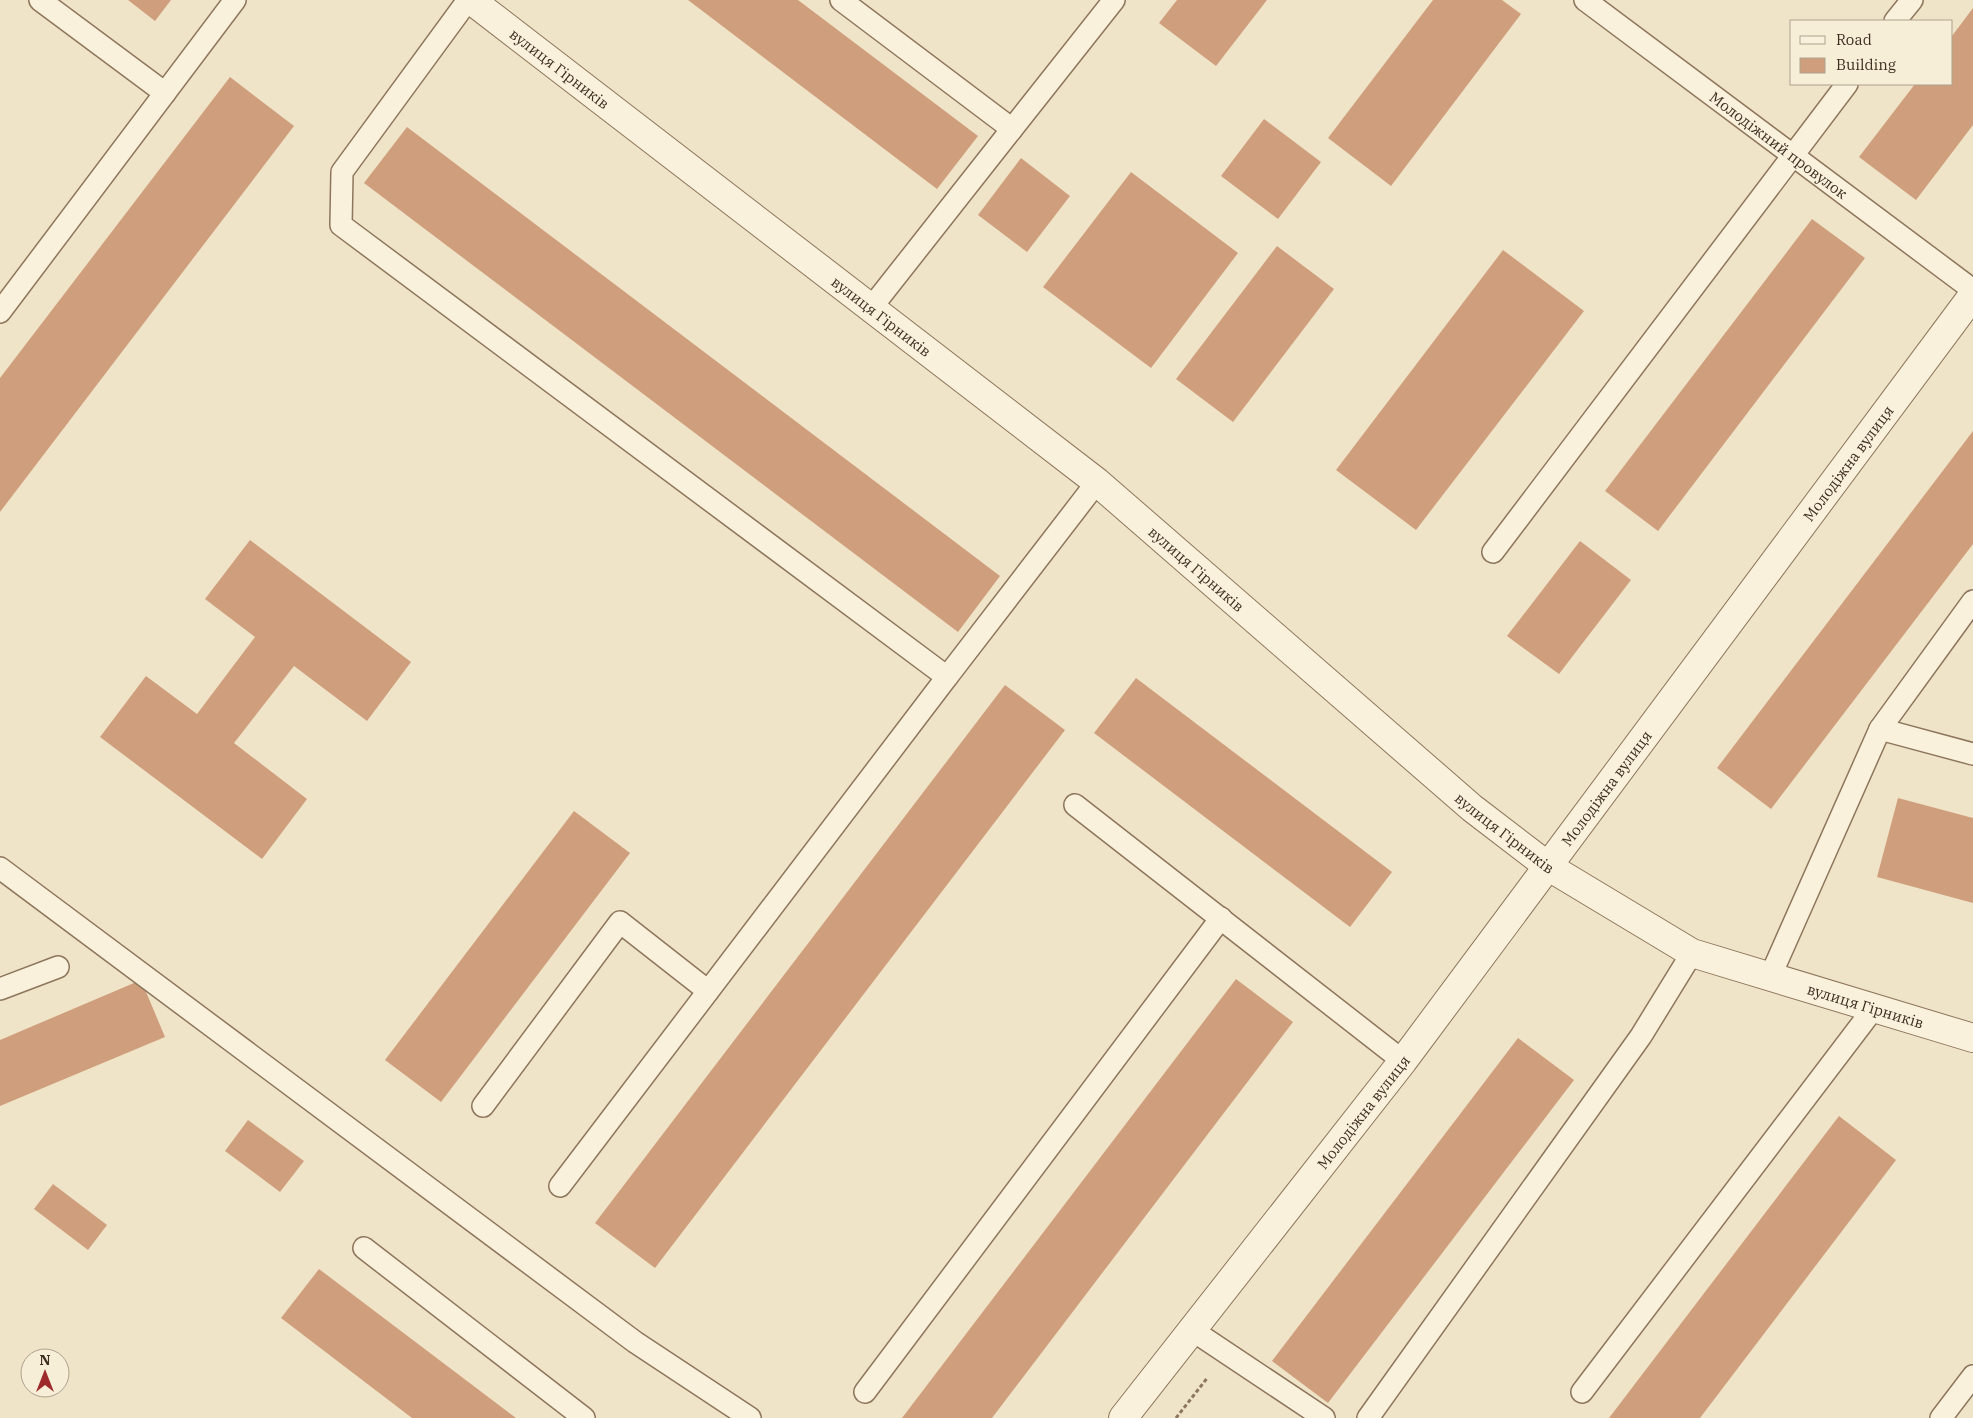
<svg xmlns="http://www.w3.org/2000/svg" width="1973" height="1418" font-family="'IBM Plex Serif',serif">
  <style>
    .building { fill: #cf9f7d }
    .lines { fill: none; stroke-linecap: round; stroke-linejoin: round }
    .lane-casing { stroke: #8d765c; stroke-width: 24 }
    .street-casing { stroke: #8d765c; stroke-width: 30 }
    .path { stroke: #8d765c; stroke-width: 3; stroke-dasharray: 4 2.5; stroke-linecap: butt }
    .lane { stroke: #faf1dc; stroke-width: 21 }
    .street { stroke: #faf1dc; stroke-width: 28 }
    .labels { text-anchor: middle; dominant-baseline: central; stroke-width: 5; stroke-linejoin: round; paint-order: stroke }
    .street-label { font-size: 15px; fill: #3d2e20; stroke: #f7eed8 }
  </style>
  <rect width="100%" height="100%" fill="#f0e4c8"/>
  <!-- building -->
  <g class="building">
    <path d="M128,0H171L155,21Z"/>
    <path d="M688,0H798L978,136L937,189Z"/>
    <path d="M1177,0H1267L1216,66L1159,23Z"/>
    <path d="M1433,0H1502L1521,14L1391,186L1328,138Z"/>
    <path d="M1973,8V125L1916,200L1859,157L1915,84H1952V36Z"/>
    <path d="M230,77L294,126L0,512V378Z"/>
    <path d="M1264,119L1321,162L1278,219L1221,176Z"/>
    <path d="M407,127L1000,576L958,632L364,183Z"/>
    <path d="M1021,158L1070,196L1027,252L978,215Z"/>
    <path d="M1131,172L1238,253L1151,368L1043,287Z"/>
    <path d="M1812,219L1865,258L1658,531L1605,491Z"/>
    <path d="M1277,246L1334,289L1233,422L1176,379Z"/>
    <path d="M1503,250L1584,311L1416,530L1336,470Z"/>
    <path d="M1973,431V544L1771,809L1717,768Z"/>
    <path d="M250,540L411,662L367,721L294,666L234,743L307,799L262,859L100,737L146,676L197,714L255,637L205,599Z"/>
    <path d="M1580,541L1631,580L1559,674L1507,636Z"/>
    <path d="M1136,678L1392,872L1350,927L1094,733Z"/>
    <path d="M1005,685L1065,730L655,1268L595,1223Z"/>
    <path d="M1898,798L1973,818V903L1877,877Z"/>
    <path d="M574,811L630,853L441,1102L385,1060Z"/>
    <path d="M1236,979L1293,1022L992,1418H902Z"/>
    <path d="M141,980L165,1037L0,1106V1040Z"/>
    <path d="M1518,1038L1574,1080L1328,1403L1272,1361Z"/>
    <path d="M1839,1116L1896,1160L1700,1418H1609Z"/>
    <path d="M248,1120L304,1161L280,1192L225,1151Z"/>
    <path d="M53,1184L107,1225L88,1250L34,1209Z"/>
    <path d="M319,1269L516,1418H412L281,1318Z"/>
  </g>
  <g class="lines">
    <!-- lane casing -->
    <g class="lane-casing">
      <g id="lane">
        <path d="M40,0L165,93"/>
        <path d="M468,0L342,172L341,225L947,677L1097,482"/>
        <path d="M841,0L1012,129L1114,0"/>
        <path id="s1" d="M1585,0L1973,290"/>
        <path d="M1895,21L1912,0"/>
        <path d="M871,308L1012,129"/>
        <path d="M0,312L235,0"/>
        <path d="M1493,552L1847,84"/>
        <path d="M1880,729L1973,601"/>
        <path d="M1075,805L1403,1061"/>
        <path d="M0,868L635,1342L750,1418"/>
        <path d="M1770,977L1880,729L1973,754"/>
        <path d="M0,989L58,967"/>
        <path d="M483,1106L620,922L708,991"/>
        <path d="M560,1186L947,677"/>
        <path d="M364,1248L584,1418"/>
        <path d="M1192,1330L1324,1418"/>
        <path d="M865,1392L1221,918"/>
        <path d="M1582,1392L1874,1008"/>
        <path d="M1368,1418L1641,1036L1692,953"/>
        <path d="M1941,1418L1973,1376"/>
      </g>
    </g>
    <!-- street casing -->
    <g class="street-casing">
      <g id="street">
        <path id="s2" d="M471,0L1097,482L1472,808L1549,867L1692,953L1973,1038"/>
        <path id="s3" d="M1123,1418L1403,1061L1973,295"/>
      </g>
    </g>
    <!-- path -->
    <path class="path" d="M1176,1418L1208,1377"/>
    <!-- lane -->
    <use href="#lane" class="lane"/>
    <!-- street -->
    <use href="#street" class="street"/>
  </g>
  <g class="labels">
    <!-- street labels -->
    <g class="street-label">
      <text stroke="none"><textPath href="#s2" startOffset="112">вулиця Гірників</textPath></text>
      <text stroke="none"><textPath href="#s1" startOffset="242">Молодіжний провулок</textPath></text>
      <text stroke="none"><textPath href="#s2" startOffset="518">вулиця Гірників</textPath></text>
      <text stroke="none"><textPath href="#s3" startOffset="1199">Молодіжна вулиця</textPath></text>
      <text stroke="none"><textPath href="#s2" startOffset="922">вулиця Гірників</textPath></text>
      <text stroke="none"><textPath href="#s3" startOffset="794">Молодіжна вулиця</textPath></text>
      <text stroke="none"><textPath href="#s2" startOffset="1328">вулиця Гірників</textPath></text>
      <text stroke="none"><textPath href="#s2" startOffset="1732">вулиця Гірників</textPath></text>
      <text stroke="none"><textPath href="#s3" startOffset="389">Молодіжна вулиця</textPath></text>
    </g>
  </g>
  <!-- legend -->
  <rect x="1790" y="20" width="162" height="65" fill="#f7eed8" stroke="#ada18e"/>
  <rect x="1800" y="36" width="25" height="8" fill="#faf1dc" stroke="#ada18e"/>
  <text x="1836" y="45" font-size="15" fill="#3d2e20">Road</text>
  <rect x="1800" y="58" width="25" height="15" fill="#cf9f7d" stroke="#ada18e"/>
  <text x="1836" y="70" font-size="15" fill="#3d2e20">Building</text>
  <!-- north arrow -->
  <g transform="translate(45 1373)"><circle r="24" fill="#f7eed8" stroke="#ada18e"/>
  <path d="M0-4L9 19L0 12L-9 19Z" fill="#9e2a2b"/>
  <text y="-8" font-size="14" font-weight="bold" text-anchor="middle" fill="#3d2e20">N</text>
  </g>
</svg>
